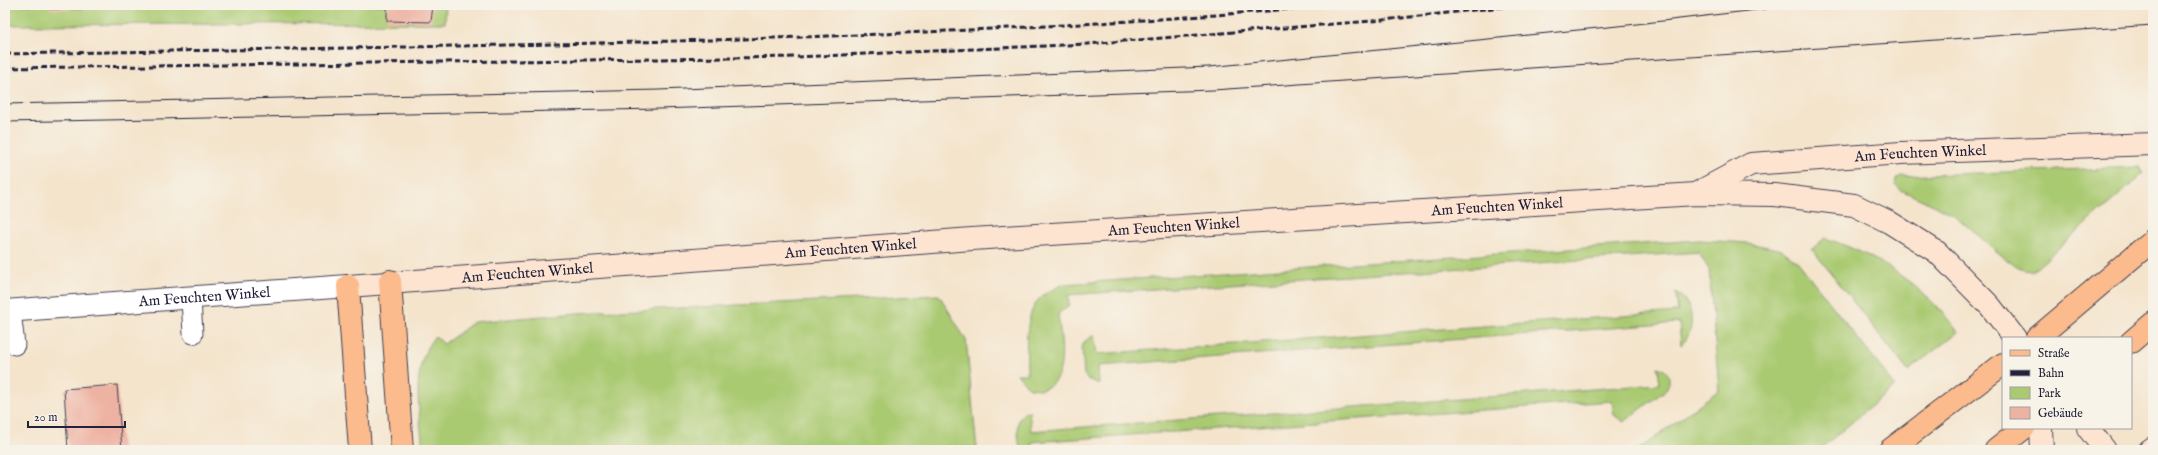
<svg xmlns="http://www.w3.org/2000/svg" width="2158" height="455" font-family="'IM FELL English',serif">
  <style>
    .green { fill: #aaca72; stroke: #667656 }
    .building { fill: #eeb2a3 }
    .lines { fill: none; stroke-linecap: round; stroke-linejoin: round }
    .service-casing { stroke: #423f51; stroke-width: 21 }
    .minor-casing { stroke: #423f51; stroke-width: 24 }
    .secondary-casing { stroke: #423f51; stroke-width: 24 }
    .primary-casing { stroke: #423f51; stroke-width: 24 }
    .motorway-casing { stroke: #423f51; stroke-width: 24 }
    .service { stroke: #fff; stroke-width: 19 }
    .minor { stroke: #fff; stroke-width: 22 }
    .secondary { stroke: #fde4d1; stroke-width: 22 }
    .primary { stroke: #fbbb8c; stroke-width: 22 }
    .motorway { stroke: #fbbb8c; stroke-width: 22 }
    .tram { stroke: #22223b; stroke-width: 1 }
    .rail { stroke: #22223b; stroke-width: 3; stroke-dasharray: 6 3; stroke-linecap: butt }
    .labels { text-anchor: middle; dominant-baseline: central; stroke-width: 3; stroke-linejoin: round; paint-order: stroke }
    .street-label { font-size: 15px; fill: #22223b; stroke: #f7f3e8 }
  </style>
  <rect width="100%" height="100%" fill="#f7f3e8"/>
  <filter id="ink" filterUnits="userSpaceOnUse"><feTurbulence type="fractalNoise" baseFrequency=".025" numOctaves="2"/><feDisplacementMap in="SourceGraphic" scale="8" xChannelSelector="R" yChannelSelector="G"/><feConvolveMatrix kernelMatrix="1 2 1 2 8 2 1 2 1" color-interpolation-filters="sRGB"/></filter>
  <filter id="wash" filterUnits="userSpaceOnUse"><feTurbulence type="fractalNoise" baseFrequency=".012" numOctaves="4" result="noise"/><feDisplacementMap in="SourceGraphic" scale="16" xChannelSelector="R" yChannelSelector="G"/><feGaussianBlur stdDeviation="0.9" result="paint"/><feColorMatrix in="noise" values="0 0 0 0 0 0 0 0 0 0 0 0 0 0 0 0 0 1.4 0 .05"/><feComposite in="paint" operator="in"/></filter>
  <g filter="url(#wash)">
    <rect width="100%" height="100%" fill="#f4e4cc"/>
    <!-- green -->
    <g class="green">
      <path d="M5,5H446L445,23L5,25Z"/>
      <path d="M2139,167L2143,174L2033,271L2014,266L1953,214L1901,190L1895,184L1896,179L1901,176Z"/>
      <path d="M1825,238C1881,257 1923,285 1958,332L1908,371L1812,249Z"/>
      <path d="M1699,240L1748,243L1782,250L1798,262L1895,386L1819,450H1638L1719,390L1709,270L1699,252L1068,295L1069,305L1058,314C1060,334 1070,379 1045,388C1041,390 1034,388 1029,388L1017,374H1027C1027,352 1023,315 1040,298C1046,292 1056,288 1064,284Z"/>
      <path d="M1676,293C1695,303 1696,332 1681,345L1679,323L1098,366L1099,384L1087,379L1084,374L1082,348L1084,342L1094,335L1097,354L1678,312Z"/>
      <path d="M939,295L966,340L977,450H423C420,412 409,368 435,336L444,344L474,322L578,313Z"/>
      <path d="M1658,367C1670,371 1671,379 1667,389L1624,422L1614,415L1612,401L1032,442V450H1020C1019,436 1012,416 1029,411L1031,431L1660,384Z"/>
    </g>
    <g id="blocks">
      <!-- building -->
      <g class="building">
        <rect x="50" y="5" width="32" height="4"/>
        <path d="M387,5H433L431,22L387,21Z"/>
        <path d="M117,385L122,450H68L64,389Z"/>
      </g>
    </g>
  </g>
  <g filter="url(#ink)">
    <use href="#blocks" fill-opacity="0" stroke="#423f51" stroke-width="1"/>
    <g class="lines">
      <!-- service casing -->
      <g class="service-casing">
        <g id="service">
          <path d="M191,299L193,334"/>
          <path d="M11,312L15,345"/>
        </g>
      </g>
      <!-- minor casing -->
      <g class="minor-casing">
        <g id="minor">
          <path id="s1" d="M5,311L348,286"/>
        </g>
      </g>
      <!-- secondary casing -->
      <g class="secondary-casing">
        <g id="secondary">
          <path id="s2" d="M1697,193L1751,164L1901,153L2153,144"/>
          <path id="s3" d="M348,286L972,239L1696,194L1775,195L1854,205L1889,222L1937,252L1990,306L2015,338"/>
          <path d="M2041,428L2042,450"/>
          <path d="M2088,428L2105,450"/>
          <path d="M2150,450L2153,448"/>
        </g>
      </g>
      <!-- primary casing -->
      <g class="primary-casing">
        <g id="primary">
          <path d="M390,281L402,450"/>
          <path d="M2037,338L2153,240"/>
          <path d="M2131,342L2153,323"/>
          <path d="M1890,450L2003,364"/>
          <path d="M1996,450L2024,428"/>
        </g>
      </g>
      <!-- motorway casing -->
      <g class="motorway-casing">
        <path id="motorway" d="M348,286L360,450"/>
      </g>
      <!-- service -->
      <use href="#service" class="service"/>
      <!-- minor -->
      <use href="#minor" class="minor"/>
      <!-- secondary -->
      <use href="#secondary" class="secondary"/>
      <!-- primary -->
      <use href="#primary" class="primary"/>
      <!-- motorway -->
      <use href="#motorway" class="motorway"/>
      <!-- tram -->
      <g class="tram">
        <path d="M5,104L659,90L1209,67L1628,25L1799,5"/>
        <path d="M5,122L659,109L1213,90L2153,25"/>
      </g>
      <!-- rail -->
      <g class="rail">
        <path d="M5,54C448,45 894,45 1336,5"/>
        <path d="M5,68L797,57L1088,44L1383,20L1521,5"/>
      </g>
    </g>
  </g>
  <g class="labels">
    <!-- street labels -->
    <g class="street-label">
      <text stroke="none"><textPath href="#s2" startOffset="231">Am Feuchten Winkel</textPath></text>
      <text stroke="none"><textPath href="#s3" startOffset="1152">Am Feuchten Winkel</textPath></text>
      <text stroke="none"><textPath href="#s3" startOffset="828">Am Feuchten Winkel</textPath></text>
      <text stroke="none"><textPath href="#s3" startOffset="504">Am Feuchten Winkel</textPath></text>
      <text stroke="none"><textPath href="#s3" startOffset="180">Am Feuchten Winkel</textPath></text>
      <text stroke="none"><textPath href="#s1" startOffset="200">Am Feuchten Winkel</textPath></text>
    </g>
  </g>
  <!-- margin -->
  <rect width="2158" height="455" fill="none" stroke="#f7f3e8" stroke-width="20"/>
  <!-- legend -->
  <rect x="2002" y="337" width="130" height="92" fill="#f7f3e8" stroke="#a29fa3"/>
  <rect x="2010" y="350" width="20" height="6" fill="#fbbb8c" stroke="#a29fa3"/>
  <text x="2038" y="357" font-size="12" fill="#22223b">Straße</text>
  <rect x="2010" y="370" width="20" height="6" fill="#22223b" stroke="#a29fa3"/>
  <text x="2038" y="377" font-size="12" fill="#22223b">Bahn</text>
  <rect x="2010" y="387" width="20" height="12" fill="#aaca72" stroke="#a29fa3"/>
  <text x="2038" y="397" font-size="12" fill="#22223b">Park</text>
  <rect x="2010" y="407" width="20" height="12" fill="#eeb2a3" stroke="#a29fa3"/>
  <text x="2038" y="417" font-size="12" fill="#22223b">Gebäude</text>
  <!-- scale -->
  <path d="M28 421v6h97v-6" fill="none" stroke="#22223b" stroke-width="2"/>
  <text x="34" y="421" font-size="12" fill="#22223b" stroke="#f7f3e8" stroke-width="3" paint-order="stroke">20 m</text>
</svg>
